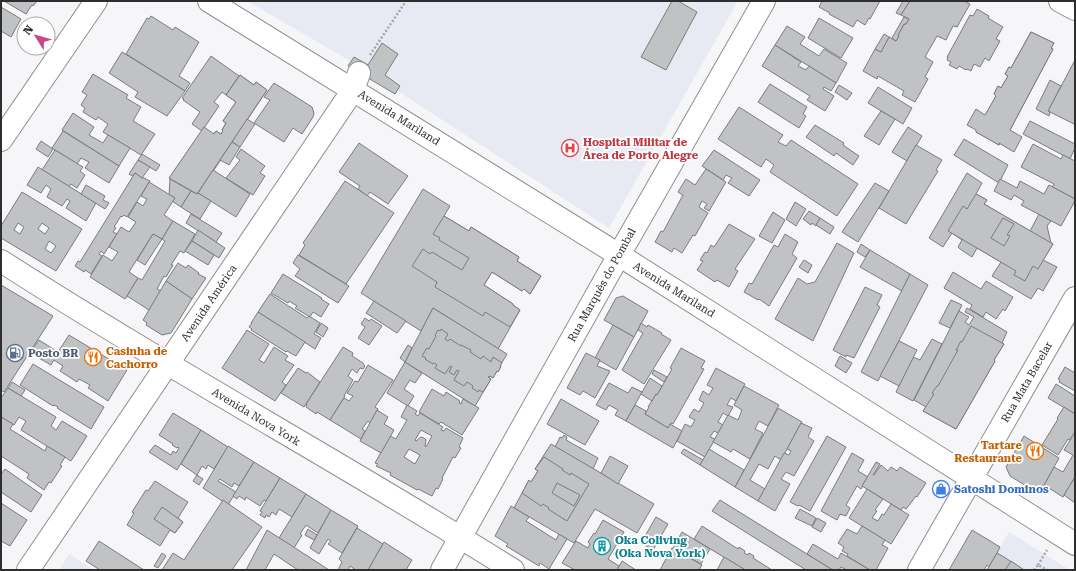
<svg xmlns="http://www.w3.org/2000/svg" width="1076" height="571" font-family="'Roboto Serif',serif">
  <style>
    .built { fill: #e8eaf3 }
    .building { fill: #c1c2c3; stroke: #7b7c7d; fill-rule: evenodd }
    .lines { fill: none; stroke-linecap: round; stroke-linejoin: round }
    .minor-casing { stroke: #8f8f91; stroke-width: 24 }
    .major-casing { stroke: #8f8f91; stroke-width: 24 }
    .path { stroke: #a7a7a9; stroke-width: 2.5; stroke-dasharray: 2 2; stroke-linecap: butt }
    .minor { stroke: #fff; stroke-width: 22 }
    .major { stroke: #fff; stroke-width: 22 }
    .labels { text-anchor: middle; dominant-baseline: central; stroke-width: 3.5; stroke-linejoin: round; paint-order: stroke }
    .street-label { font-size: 11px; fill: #2e2e2e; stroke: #fff }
    .health-label { font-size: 11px; font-weight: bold; fill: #be3a42; stroke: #fff; text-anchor: start }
    .food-label { font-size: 11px; font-weight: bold; fill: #c56008; stroke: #fff; text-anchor: start }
    .service-label { font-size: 11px; font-weight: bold; fill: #4e5e75; stroke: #fff; text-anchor: start }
    .shop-label { font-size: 11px; font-weight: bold; fill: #366cbe; stroke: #fff; text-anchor: start }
    .culture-label { font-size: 11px; font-weight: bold; fill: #0d838f; stroke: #fff; text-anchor: start }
  </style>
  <rect width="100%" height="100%" fill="#f6f6f8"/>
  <!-- built -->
  <g class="built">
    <path d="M247,1H738L609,228L362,68Z"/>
    <path d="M1009,532L1070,570H987Z"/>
    <path d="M69,554L91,568L93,570H59Z"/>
  </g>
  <!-- building -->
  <g class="building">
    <path d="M4,1H37L33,6L32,5L26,14Z"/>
    <path d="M672,1H678L697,12L666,70L641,57Z"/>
    <path d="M822,1H880L870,19L869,18L865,25L857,20L853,27L829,14L830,13L819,7Z"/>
    <path d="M903,1H910L901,15L896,13Z"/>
    <path d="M910,1H964L970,4L957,27L953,26L946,40L937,36L925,57L933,62L925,77L928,79L915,102L902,95L904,91L878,76L877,79L863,71L875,49L881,52L889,37L896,41L899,36L898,35L904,24H906L909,19L901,15Z"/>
    <path d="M1,7L21,19L11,37L1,31Z"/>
    <path d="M977,9L989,16L988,18L1003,27L996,39L1000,41L989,61L985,58L980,67L974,64L971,71L967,69L966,70L959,66L957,69L949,65L951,62L947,60L948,57H947L970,15L973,16Z"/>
    <path d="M151,16L173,30L175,27L199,42L179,76L190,83L185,91L126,54L147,18L149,19Z"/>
    <path d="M904,17L909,19L906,24H904L898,35L899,36L896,41L892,38Z"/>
    <path d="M819,18L853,38L841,58L808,38Z"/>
    <path d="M787,26L805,37L800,44L819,56L824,49L847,63L836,83L775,45Z"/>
    <path d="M1031,32L1054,43L1051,48L1053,49L1010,130L1008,129L999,145L976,132L996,96L994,94L998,86L1001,88L1008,76L1005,74L1009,67L1011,68Z"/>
    <path d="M1031,32L1054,43L1051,48L1053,49L1010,130L1022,137L1014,152L999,143V145L976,132V130L967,125L976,109L985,115L996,96L994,94L998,86L1001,88L1008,76L1005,74L1009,67L1011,68Z"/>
    <path d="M884,34L889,37L881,52L875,49Z"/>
    <path d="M382,43L398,54L385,75L400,86L395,94L348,66L354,57L368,65Z"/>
    <path d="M775,45L801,62L798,66L806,70L809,66L836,83L831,91L824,87L823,89L834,96L825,111L807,100L810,96L762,66Z"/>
    <path d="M122,52L185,91L167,116L135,97L138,92L109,73Z"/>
    <path d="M211,56L239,76L226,95L222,92L214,102L219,106L202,131L192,124L200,112L183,100L184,99L182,98Z"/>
    <path d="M1075,60V122L1074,124L1048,111Z"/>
    <path d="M93,74L128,95L126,98L141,107L133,121L155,134L141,155L103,132L108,124L98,117L96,120L83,112L85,108L81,105L87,95L82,92Z"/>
    <path d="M240,75L254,85L256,82L267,90L206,182L179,164L193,144L202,151L216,131L221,134L223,131L222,130L226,123L223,121L236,102L226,95Z"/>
    <path d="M240,75L254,85L256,82L267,90L197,194L169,178L204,127L214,134L216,131L221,134L223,131L222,130L226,123L223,121L236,102L226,95Z"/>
    <path d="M1050,80L1061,86L1048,111L1050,112L1049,116L1036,109Z"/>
    <path d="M274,83L312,107L314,113L313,117L302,134L293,128L284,142L254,123L270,100L264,97Z"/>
    <path d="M770,84L807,107L803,114L806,116L799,128L758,102Z"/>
    <path d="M839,85L852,93L847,100L835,92Z"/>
    <path d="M878,87L912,108L903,124L868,103Z"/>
    <path d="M739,107L783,135L778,142L786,146L791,140L858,184L837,216L770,172L774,165L766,159L761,167L718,139Z"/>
    <path d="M881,111L895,119L879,145L864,136Z"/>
    <path d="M73,113L94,127L89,135L103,143L108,135L130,148L119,166L62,130Z"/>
    <path d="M247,119L255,124L240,147L232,142Z"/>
    <path d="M1030,121L1075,144V148L1070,159L1023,134Z"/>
    <path d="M815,125L844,143L843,145L859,156L853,165L836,153L834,156L806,137Z"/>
    <path d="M908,127L922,136L907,161L892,152Z"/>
    <path d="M63,131L119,166L109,183L85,168L89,162L81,158L77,164L52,148Z"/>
    <path d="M964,139L1008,165L999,183L954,155Z"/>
    <path d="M41,141L53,149L48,157L36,149Z"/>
    <path d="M232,142L240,147L229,165L220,160Z"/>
    <path d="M359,143L408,176L388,204L370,192L367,196L358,189L360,186L339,172Z"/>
    <path d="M1033,144L1061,159L1063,155L1075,161V199L1052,187L1054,184L1021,167Z"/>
    <path d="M916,145L942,160L936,170L938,171L906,224L879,208Z"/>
    <path d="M241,149L265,166L260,173L265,176L253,195L226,178L240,160L236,157Z"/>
    <path d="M55,150L83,167L80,171L85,175L77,188L71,184L69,187L42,170Z"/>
    <path d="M714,150L760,180L749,196L728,183L732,178L726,175L723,180L702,166Z"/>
    <path d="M142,154L160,165L156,171L138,160Z"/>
    <path d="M138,160L150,167L142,178L135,173L133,176L129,174Z"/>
    <path d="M38,167L96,203L86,221L66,208L70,201L67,199L62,206L47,197L51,189L46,185L41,193L27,185Z"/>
    <path d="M706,169L726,182L709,211L704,208L707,204L702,201L699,207L708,213L695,236L693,235L682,253L674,248L672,252L655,242L661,231L663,232L683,195L678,192L686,179L695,185Z"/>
    <path d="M213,170L250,194L236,217L198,193Z"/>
    <path d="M135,173L142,178H144L150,181L127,217L124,215L122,217L121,216L114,227L116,228L113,232L117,234L104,254L101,251L99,254L102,256L91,274L85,270L84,272L75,266L78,261L80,262Z"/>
    <path d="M967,173L982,183L976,194L987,200L984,204L1030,231L1039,214L1051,221L1047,226L1051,243L1053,244L1043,260L1057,267L1043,291L1038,288L1031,299L992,276L1001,262L977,248L972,257L960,249L958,247L962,240L952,233L943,247L929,238Z"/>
    <path d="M170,179L191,191L181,207L172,201L175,198L169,195Z"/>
    <path d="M1000,179L1017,188L1020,181L1044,194L1049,185L1075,199V201L1061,226L1021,205L1024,201L1014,195L1011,200L994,191Z"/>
    <path d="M345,181L394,213L346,284L299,255L305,245L303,243Z"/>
    <path d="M149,182L175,198L164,215L173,221L162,239L153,234L129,272L138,278L125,299L90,277L103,255L112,261L118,252L109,247L121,227L129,232L136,222L128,217L137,202L143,206L147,199L141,196Z"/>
    <path d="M875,183L889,191L858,242L842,232Z"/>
    <path d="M86,185L105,196L103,200L109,203L105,209L81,194Z"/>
    <path d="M423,189L450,206L444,216L469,231L471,227L519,257L517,261L541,276L530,294L524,289L522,291L492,272L484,285L513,304V305L520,310L498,349L433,308L421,331L361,293Z"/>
    <path d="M191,191L197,194L198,193L211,201L200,219L181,207Z"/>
    <path d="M22,192L82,229L56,271L1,238V226ZM18,223L24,227L20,234L14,230ZM42,223L49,228L45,234L38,229ZM49,241L56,246L51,253L45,249Z"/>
    <path d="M976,194L987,200L984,204L1053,244L1038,269L1033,266L1025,281L1014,275L1016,271L948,231L963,206L967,209Z"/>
    <path d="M795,202L806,209L796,226L786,219Z"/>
    <path d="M809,211L820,218L816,226L812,223L811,225L803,219Z"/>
    <path d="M773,212L785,220L772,243L759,236Z"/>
    <path d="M191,214L222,233L216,242L186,223Z"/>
    <path d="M444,216L469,231L471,227L519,257L517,261L541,276L530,294L524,289L522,291L492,272L484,285L513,304V305L520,310L510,327L485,312L483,316L435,287L437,282L412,266L423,249L430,254L432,252L462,270L469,258L439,240L440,238L433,234Z"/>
    <path d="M820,218L834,227L830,234L816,225Z"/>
    <path d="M1003,218L1014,224L1007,235L1010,236L1004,246L991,238Z"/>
    <path d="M173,221L195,234L184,253L180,251L171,265H173L166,277L164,276L157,289L161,291L149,310L127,296L138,278L142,280L165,241L162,239Z"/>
    <path d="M729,224L755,239L735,269L738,271L729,287L717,280L715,282L697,270L703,261L700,260L705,252L707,253L711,245L714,247Z"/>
    <path d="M198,230L225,248L219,258L192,241Z"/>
    <path d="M153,234L162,239L145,265L137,260Z"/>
    <path d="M785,234L798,242L792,254L797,258L769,306L759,299L758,300L744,292L749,283L752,284L774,245L778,247Z"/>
    <path d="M192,241L214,255L208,265L185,251Z"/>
    <path d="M837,243L854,253L813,341L775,319L798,278L807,284L815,282Z"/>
    <path d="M861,244L870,250L865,257L857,252Z"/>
    <path d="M870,250L910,274L902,291L860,267Z"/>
    <path d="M298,255L349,286L338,303L295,276L300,269L293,263Z"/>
    <path d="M804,260L812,265L808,273L799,267Z"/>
    <path d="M178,263L186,268L188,265L199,273L198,274L206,278L192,299L166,281Z"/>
    <path d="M953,272L981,289L986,281L1013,297L1005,311L1003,309L996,319L986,312L983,317L970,309L972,305L944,288Z"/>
    <path d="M283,274L322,298L321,299L329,304L321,317L313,312L310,317L295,308L297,306L289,301L288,303L271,293Z"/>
    <path d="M910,274L928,285L878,381L861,372Z"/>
    <path d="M166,281L192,299L171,333L162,335L146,325L147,323L143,320Z"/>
    <path d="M1,285L53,316L4,392L1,390Z"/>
    <path d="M865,287L882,295L877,305L880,307L854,358L846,355V357L833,350Z"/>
    <path d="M270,294L307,318L309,316L320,323L314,334L321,338L315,349L258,312Z"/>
    <path d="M623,296L648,311L634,337L604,320L616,298Z"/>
    <path d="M951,300L962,305L950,328L939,323Z"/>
    <path d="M374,301L406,321L397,333L366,313Z"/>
    <path d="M433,308L507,354L500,366H501L498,372L497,371L493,378L490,376L488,377L491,379L475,406L405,362Z"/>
    <path d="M967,308L1007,332L1002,343L1004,344L994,360L995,361L956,429L923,411L926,407L914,400L959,311L969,317L965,322L969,325L974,317L965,312Z"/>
    <path d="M258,312L305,342L296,356L287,351L286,352L251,330L252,329L249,327L252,323H251Z"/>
    <path d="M365,318L369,321L371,319L382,326L369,345L358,338L365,327L361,324Z"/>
    <path d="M321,323L328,328L323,337L316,332Z"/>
    <path d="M641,323L647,327L648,325L662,333L661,334L671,340L644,384L622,370L643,333L638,330Z"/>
    <path d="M613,325L634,337L616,370L595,358Z"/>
    <path d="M971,326L1004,344L994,360L995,361L956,429L923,411L934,394L932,393L937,386H938L958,350H956L961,341L962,342Z"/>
    <path d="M441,329L448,334L445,339L448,341L450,339L461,346V345L471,350L470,352L481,359L483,356L491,362L493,357L502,363L500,366H501L498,372L497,371L493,378L490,376L488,377L491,379L483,392L479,390L478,392L472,388L473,386L467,382L464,386L454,380L459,371L457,370L454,375L449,372L452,367L450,366L445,374L435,368L437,365L434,363L433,364L425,359L426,358L422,356L427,348L429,349L436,336L435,335L438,330L440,331Z"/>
    <path d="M247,330L269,344L259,360L264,363L274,347L288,356L285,360L294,365L282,382L286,385L275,401L222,368Z"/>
    <path d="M69,335L127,370L108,401L88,388L90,385L79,379L77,382L60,371L63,366L54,360L51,365L30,353L39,340L58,352Z"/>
    <path d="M932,339L942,344L913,401L896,392L913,357L920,360Z"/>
    <path d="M899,341L917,350L899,386L880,376Z"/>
    <path d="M408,345L412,348L405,362L400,358Z"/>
    <path d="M343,347L353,353L352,356L363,363V364L365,366L363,369L360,368L357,373L352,369L348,376L353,380L344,396H345L330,420L317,412L316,414L306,407L307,405L306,404Z"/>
    <path d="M681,348L705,361L701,368L704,369L673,424L671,423L668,428L645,414L649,407H648L656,394L657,395L672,369L670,368Z"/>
    <path d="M586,353L600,360L597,366L610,371L595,398L583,391L580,395L567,388Z"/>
    <path d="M840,356L852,363L846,373L835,366Z"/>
    <path d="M405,362L422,373L415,383L410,380L404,389L414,396L408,406L387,393Z"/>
    <path d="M33,364L104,407L91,429L57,408L58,407L54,405L53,406L20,385Z"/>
    <path d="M368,365L393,380L375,407L378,409L370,423L368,421L362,429L365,431L361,439L330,420L344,398L349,401L353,396L347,393L355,381L358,382Z"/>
    <path d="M1065,367L1075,373V391L1059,382L1060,380L1058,379Z"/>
    <path d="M298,368L306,373L307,372L320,382L304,407L281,393Z"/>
    <path d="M716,368L745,384L736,401L731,398L727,405L733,407L728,416L723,413L718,422L723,425L718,433L714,431L710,437L715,439L705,457L677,441L685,424L691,427L695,420L689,417L694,409L699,412L704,403L699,400L703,391L709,395L713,388L707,385Z"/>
    <path d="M654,370L667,377L664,382L652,374Z"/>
    <path d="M650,378L662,386L657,395L656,394L652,401L641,394Z"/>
    <path d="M12,382L25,390L21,396L8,388Z"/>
    <path d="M609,383L628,393L632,387L642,392L626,421L615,415L618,410L609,405L606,410L596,405Z"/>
    <path d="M1056,384L1075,396V414L1048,398Z"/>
    <path d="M744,386L779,405L768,426L759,421L755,429L763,433L750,459L733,449L731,452L713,442L728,415L738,420L742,410L734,405Z"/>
    <path d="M8,388L56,417L51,426L56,430L62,421L87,436L71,461L21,430L26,421L19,417L14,425L1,417V398Z"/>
    <path d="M432,389L444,396L446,392L460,401L459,403L461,404L463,399L479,408L462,435L441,422L439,424L419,412Z"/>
    <path d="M561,399L599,421L585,445L547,424Z"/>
    <path d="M407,405L417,411L415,414L418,416L420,413L443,427L441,430L444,431L446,428L463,438L459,447L461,448L455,458L453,457L442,478L443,479L438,489L436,488L432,496L418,489L417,490L390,475L391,473L376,466L378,464L375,463L390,436L396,439L407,420L401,417ZM421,430L432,436L426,447L425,446L426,440L424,438L421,437L416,441L415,440ZM409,449L420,455L415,464L404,457Z"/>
    <path d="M635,405L646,411L645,414L668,428L670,424L682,431L673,448L626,421Z"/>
    <path d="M1064,407L1075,414V432L1070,440L1068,439L1058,455L1042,445L1058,419L1057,418Z"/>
    <path d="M778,408L802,422L781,460L775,456L768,469L759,464L750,480L765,489L758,501L735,487Z"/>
    <path d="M377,410L388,417L384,424L394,430L381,453L360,441Z"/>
    <path d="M173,413L201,430L177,470L149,452L155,445L171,455L173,451L176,453L179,448L178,447L177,448L172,445L173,444L159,435Z"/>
    <path d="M1,417L13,424L10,429L45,451L47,446L65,457L60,465L62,466L51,483L49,482L44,490L27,478L29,474L1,456Z"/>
    <path d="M801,423L812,428L808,437L814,441L794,476L786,472L781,479L790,484L775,511L758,501L784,453L789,455L791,451L787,449Z"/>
    <path d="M201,430L228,447L214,469L208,465L206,469L202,466L197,475L203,479L199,485L193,481L197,475L181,464Z"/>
    <path d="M1075,432V477L1063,497L1044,485L1054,467L1063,472L1073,455L1064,450Z"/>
    <path d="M564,435L567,437L566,440L598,458L593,469L555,447L560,437L562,438Z"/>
    <path d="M827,436L846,447L810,511L799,505L798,506L790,502Z"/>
    <path d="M1024,436L1059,458L1039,494L1010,476L1006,467Z"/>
    <path d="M551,444L654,504L637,533L595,509L574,543L514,508L529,480L531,482L538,471L535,469Z"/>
    <path d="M228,446L254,462L239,486L234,483L232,487L220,479L218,481L236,492L228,505L203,488Z"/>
    <path d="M684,449L703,460L700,465L681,453Z"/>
    <path d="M709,449L744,470L735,487L700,465Z"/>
    <path d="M852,453L864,460L858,471L868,477L861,489L857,486L846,505L850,508L846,516L840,514L837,520L821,511Z"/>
    <path d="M610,456L628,466L618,484L601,473Z"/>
    <path d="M544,457L563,469L562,470L570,475L571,473L589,484L567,521L548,509L549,508L543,504L541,506L522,493L529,480L531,482L538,471L535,469Z"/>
    <path d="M254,462L280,478L266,501L264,500L260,506L246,497L245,500L239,496L237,499L233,496Z"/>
    <path d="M876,462L880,464L873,475H874L881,465L888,471L891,467L897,471L900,467L926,483L917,497L916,496L907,508L906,509L903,507L901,510L862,486Z"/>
    <path d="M5,469L42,495L31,512L1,492V474Z"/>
    <path d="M1075,477V503L1064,495Z"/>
    <path d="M280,478L306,494L292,517L279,509L276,515L272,512L269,517L266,515L265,518L260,515L262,512L260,511Z"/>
    <path d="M155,481L188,502L178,518L183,522L175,533L170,530L160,546L127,525L134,513L132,512L146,490L148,491Z"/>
    <path d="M557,483L580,495L574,506L552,493Z"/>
    <path d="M867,489L883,499L875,510L877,511L872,518L878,521L882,514L884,515L891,504L909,515L891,544L849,518Z"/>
    <path d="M306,494L331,510L318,533L306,525L300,534L302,535L294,548L279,538Z"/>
    <path d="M223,500L262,527L232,570H162L173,553L184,560Z"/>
    <path d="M720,500L807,554L833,570H806L712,511Z"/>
    <path d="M1,503L27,520L10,546L1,541Z"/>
    <path d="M511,506L529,517L526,521L556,540L559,534L567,539L549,569L540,563L539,566L506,546L508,544L495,536Z"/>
    <path d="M162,507L183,522L175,533L154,519Z"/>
    <path d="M800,509L816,518L812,526L795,518Z"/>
    <path d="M331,510L358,526L342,553L328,544L331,541L328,539L319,554L310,548Z"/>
    <path d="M656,517L668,524L653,550L641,543Z"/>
    <path d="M817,518L826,523L821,532L812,527Z"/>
    <path d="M603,520L624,532L608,559L619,566L617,570H575L562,563L576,541L588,548L590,544L588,542L594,533L595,534Z"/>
    <path d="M702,526L738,549L739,547L745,551L744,553L748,555L749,553L754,556L753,558L772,570H745L694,539Z"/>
    <path d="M862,526L885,540L882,545L888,548L876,570H870L847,556L848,554L842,551L844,547L838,543L847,529L857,534Z"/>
    <path d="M357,528L383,544L368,570H356L350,566L348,570H338L342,562L339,559Z"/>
    <path d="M308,529L317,535L314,540L305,535Z"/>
    <path d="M267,530L306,555L329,570H298L274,554L265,570H246Z"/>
    <path d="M972,530L1000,547L997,553L989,567L987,565L984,570H949Z"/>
    <path d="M682,532L710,549L701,564L673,548Z"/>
    <path d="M99,541L144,570H100L86,561Z"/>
    <path d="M384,542L412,560L406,570H368Z"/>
    <path d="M813,544L838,559L841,553L870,570H844L845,569L841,567L839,570H833L807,554Z"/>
    <path d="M672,548L702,565L699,570H660Z"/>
    <path d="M162,553L166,556L158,568L154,566Z"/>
    <path d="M997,553L1004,557L1024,570H987Z"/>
    <path d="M724,557L744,569L743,570H717Z"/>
    <path d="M622,561L636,570H617Z"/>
    <path d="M1011,561L1024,570H1005Z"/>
  </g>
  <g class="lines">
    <!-- minor casing -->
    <g class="minor-casing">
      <g id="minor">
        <path d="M209,1L619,255L1075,544"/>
        <path d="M1060,1L1075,9"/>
        <path d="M1,261C169,369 344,464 513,570"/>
        <path d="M28,570L353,90L359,73"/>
        <path d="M442,570L619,255L764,1"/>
        <path d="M919,570L1075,298"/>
      </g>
    </g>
    <!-- major casing -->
    <g class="major-casing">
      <path id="major" d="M1,140L96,1"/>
    </g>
    <!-- path -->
    <g class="path">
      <path d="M370,55L406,1"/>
      <path d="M1038,565L1047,550"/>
      <path d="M1034,570L1038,565L1047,570"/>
    </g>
    <!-- minor -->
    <use href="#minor" class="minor"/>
    <!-- major -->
    <use href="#major" class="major"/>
  </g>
  <!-- icons -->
  <defs>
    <g id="hospital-ring" transform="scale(0.9)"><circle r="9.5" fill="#fff" stroke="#e0444e" stroke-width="1.5"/><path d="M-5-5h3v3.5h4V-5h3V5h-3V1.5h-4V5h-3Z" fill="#e0444e"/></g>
    <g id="fuel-ring" transform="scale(0.9)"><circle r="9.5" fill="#fff" stroke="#5c6f8a" stroke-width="1.5"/><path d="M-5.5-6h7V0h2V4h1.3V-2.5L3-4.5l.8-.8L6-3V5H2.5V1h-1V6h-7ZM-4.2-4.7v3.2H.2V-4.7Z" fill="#5c6f8a"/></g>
    <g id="restaurant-ring" transform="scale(0.9)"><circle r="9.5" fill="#fff" stroke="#e8710a" stroke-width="1.5"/><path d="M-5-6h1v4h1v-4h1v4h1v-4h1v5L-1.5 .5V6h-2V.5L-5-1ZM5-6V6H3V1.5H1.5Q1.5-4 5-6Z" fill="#e8710a"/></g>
    <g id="shop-ring" transform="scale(0.9)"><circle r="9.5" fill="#fff" stroke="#3f7fe0" stroke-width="1.5"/><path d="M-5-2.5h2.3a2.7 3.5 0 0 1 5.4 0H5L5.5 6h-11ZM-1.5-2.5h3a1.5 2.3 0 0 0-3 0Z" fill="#3f7fe0"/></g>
    <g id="building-ring" transform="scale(0.9)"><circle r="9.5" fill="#fff" stroke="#0f9aa8" stroke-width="1.5"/><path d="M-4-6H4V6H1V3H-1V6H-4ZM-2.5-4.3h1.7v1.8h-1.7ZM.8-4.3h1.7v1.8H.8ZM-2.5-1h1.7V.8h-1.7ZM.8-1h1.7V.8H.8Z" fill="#0f9aa8"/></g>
  </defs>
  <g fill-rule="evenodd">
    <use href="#hospital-ring" x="570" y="148"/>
    <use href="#fuel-ring" x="15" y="353"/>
    <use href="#restaurant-ring" x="93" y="357"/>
    <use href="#restaurant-ring" x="1035" y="451"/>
    <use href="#shop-ring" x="941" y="489"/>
    <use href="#building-ring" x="602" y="546"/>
  </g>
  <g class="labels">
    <!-- street labels -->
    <g class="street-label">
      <text transform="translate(399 118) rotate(32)">Avenida Mariland</text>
      <text transform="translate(602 285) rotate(-61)">Rua Marquês do Pombal</text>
      <text transform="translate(674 290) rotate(32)">Avenida Mariland</text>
      <text transform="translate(209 303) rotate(-56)">Avenida América</text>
      <text transform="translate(1027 382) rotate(-60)">Rua Mata Bacelar</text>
      <text transform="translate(256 417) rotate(31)">Avenida Nova York</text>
    </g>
    <!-- health labels -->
    <g class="health-label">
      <text x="583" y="142">Hospital Militar de<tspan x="583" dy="13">Área de Porto Alegre</tspan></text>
    </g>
    <!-- food labels -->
    <g class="food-label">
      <text x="106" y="351">Casinha de<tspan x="106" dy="13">Cachorro</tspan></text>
      <text x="1022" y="445" text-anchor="end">Tartare<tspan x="1022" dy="13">Restaurante</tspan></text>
    </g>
    <!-- service labels -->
    <g class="service-label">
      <text x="28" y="353">Posto BR</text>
    </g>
    <!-- shop labels -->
    <g class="shop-label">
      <text x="954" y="489">Satoshi Dominos</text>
    </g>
    <!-- culture labels -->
    <g class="culture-label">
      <text x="615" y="540">Oka Coliving<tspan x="615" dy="13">(Oka Nova York)</tspan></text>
    </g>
  </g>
  <!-- border -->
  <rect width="1076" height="571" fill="none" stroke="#2e2e2e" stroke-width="4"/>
  <!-- north arrow -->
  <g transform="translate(36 36) rotate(307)"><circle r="19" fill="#ffffff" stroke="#ababab"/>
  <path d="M0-3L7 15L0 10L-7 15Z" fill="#cb4587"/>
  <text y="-6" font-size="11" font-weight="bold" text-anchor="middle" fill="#2e2e2e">N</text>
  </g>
</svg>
